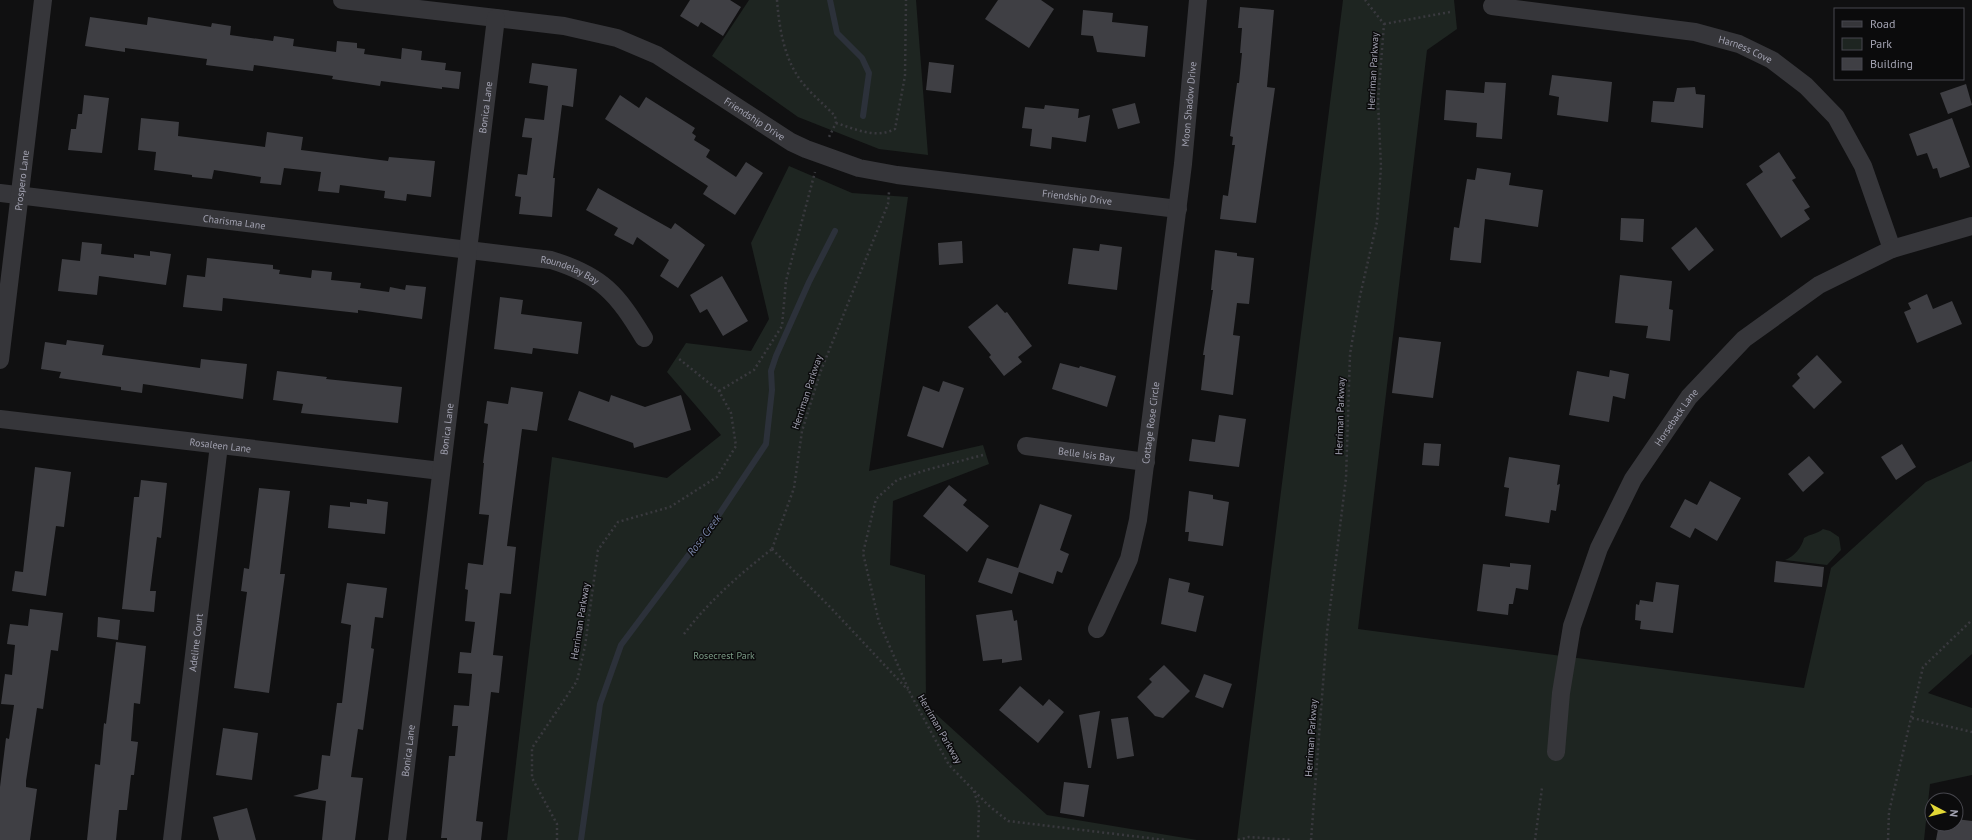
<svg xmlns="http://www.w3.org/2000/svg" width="1972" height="840" font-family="'PT Sans',sans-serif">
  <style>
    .green { fill: #1e2521 }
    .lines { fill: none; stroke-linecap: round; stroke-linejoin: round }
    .stream { stroke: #2c313a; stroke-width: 6 }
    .building { fill: #3f3f44 }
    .path { stroke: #39393e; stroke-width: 2.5; stroke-dasharray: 2 3; stroke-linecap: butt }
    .street { stroke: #36363a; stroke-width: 18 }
    .labels { text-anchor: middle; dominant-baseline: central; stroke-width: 3; stroke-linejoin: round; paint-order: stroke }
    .street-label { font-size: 10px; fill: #a2a2b1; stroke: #0b0b0c }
    .park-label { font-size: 10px; fill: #7a9a85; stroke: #0b0b0c }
    .water-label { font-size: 11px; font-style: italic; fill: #7b87aa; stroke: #0b0b0c }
  </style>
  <rect width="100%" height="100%" fill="#101011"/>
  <!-- green -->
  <g class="green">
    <path d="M749,0H916L928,155L879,149L798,117L712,56Z"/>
    <path d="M1343,0H1454L1457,29L1427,50L1358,629L1804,688L1831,568L1926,482L1972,461V654L1928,693L1972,708V775L1930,784L1924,840H1237Z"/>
    <path d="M789,166L852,193L908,197L869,471L983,445L989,464L893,501L890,565L925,575L926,705L1047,815L1197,840H507L552,457L667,478L721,435L667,372L686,343L751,351L769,319L751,243Z"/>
    <path d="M1823,529L1830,531L1839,537L1841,550L1827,565L1785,560C1794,557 1802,547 1804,538C1810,534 1817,534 1823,529Z"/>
  </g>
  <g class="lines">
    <!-- stream -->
    <g class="stream">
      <path d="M830,0L837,33L862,58L869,73L863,116"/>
      <path d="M581,840L600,704L621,645L720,513L766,444L772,390L771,371L776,356L809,282L835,231"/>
    </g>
  </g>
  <!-- building -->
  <g class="building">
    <path d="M690,0H730L741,7L723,36L701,22L698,27L680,16Z"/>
    <path d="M998,0H1041L1054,9L1029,48L985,19Z"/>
    <path d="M1240,7L1274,10L1267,87L1275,88L1256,223L1220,219L1223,195L1228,196L1235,145H1232L1233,137L1230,136L1237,83H1239L1242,53H1240L1242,28H1238Z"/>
    <path d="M1083,10L1113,13L1112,22L1148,26L1145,57L1097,52L1093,36L1081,35Z"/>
    <path d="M90,17L147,25L148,17L211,27L212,23L231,26L230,35L273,41L274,36L294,39L293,46L336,52L337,41L357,43V48L365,49L364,54L401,59L402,48L422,51L421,60L446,63L445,70L461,72L459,89L442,87V89L381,81L380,86L332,79L333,76L254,65L253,71L206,65L207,59L125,48V52L85,46Z"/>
    <path d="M929,62L954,65L951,93L926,90Z"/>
    <path d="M532,63L577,69L573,107L562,105L553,178H555L552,217L519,214L521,197L515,196L518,174L527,175L532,138L522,137L525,118L544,120L548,86L529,83Z"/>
    <path d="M1552,75L1612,82L1608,122L1557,115L1559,97L1549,95Z"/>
    <path d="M1485,82L1506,83L1502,139L1476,137L1477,123L1444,120L1446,90L1484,93Z"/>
    <path d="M1966,84L1972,105L1948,114L1940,93Z"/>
    <path d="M1695,87L1696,94L1705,95L1703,128L1651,122L1653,101L1674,102L1677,88Z"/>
    <path d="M84,95L109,98L102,153L68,150L71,129H76L78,114H82Z"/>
    <path d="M620,95L639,108L646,97L695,128L692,133L696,136L694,140L710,150L706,157L736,177L746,162L763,173L735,215L703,194L708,186L605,119Z"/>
    <path d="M1135,103L1140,123L1118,129L1112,109Z"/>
    <path d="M1045,105L1079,109L1078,118L1090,115L1086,142L1052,137L1051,149L1030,146L1032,129L1022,128L1025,107L1044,109Z"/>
    <path d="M141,118L179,122L178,136L265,147L267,132L303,137L301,150L388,161L389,157L435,161L431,197L407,194L406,201L384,198L385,191L340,185L339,193L318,191L321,172L284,168L281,185L260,183L261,177L214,170L212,179L192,177V175L154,170L156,152L138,150Z"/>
    <path d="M1952,118L1970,167L1940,178L1937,168L1933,169L1927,153L1917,156L1909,134Z"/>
    <path d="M1779,152L1796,178L1792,180L1810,207L1804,210L1810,219L1781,238L1746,184L1763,172L1759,166Z"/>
    <path d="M1477,168L1511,173L1509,185L1543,190L1538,227L1485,219L1481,263L1450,260L1454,227L1459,228L1467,179L1475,180Z"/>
    <path d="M598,188L671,229L675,223L705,245L678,288L660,276L669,260L637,237L633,245L614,235L618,228L586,210Z"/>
    <path d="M1621,218L1644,219L1643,242L1620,240Z"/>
    <path d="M1696,227L1714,250L1689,271L1671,248Z"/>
    <path d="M962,241L963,263L939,265L938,243Z"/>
    <path d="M82,242L102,244L101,254L134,258V254L150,256V251L171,254L166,285L99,276L97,295L58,291L62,259L80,261Z"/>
    <path d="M1100,244L1122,247L1117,290L1068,284L1073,248L1099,251Z"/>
    <path d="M1215,250L1237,253V256L1254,258L1249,304L1237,303L1233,335L1240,336L1233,395L1201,390L1205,355H1203L1213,290H1211Z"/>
    <path d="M207,258L273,265V269L280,270L279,274L311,278L312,270L332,272L331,280L361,283L360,288L389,292L390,287L405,290L406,285L426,287L422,319L358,310V313L223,298L222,311L183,307L187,275L205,277Z"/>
    <path d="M1620,275L1672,281L1669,309L1673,310L1670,341L1646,338L1648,326L1615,323Z"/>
    <path d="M722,276L748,321L723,336L707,309L700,313L690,295Z"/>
    <path d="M1927,294L1933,309L1952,301L1962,324L1917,343L1904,312L1911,309L1908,303Z"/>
    <path d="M500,297L523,300L521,314L582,322L578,354L533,348L532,354L494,349Z"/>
    <path d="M997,304L1005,313L1007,312L1032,346L1018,357L1022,362L1004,376L989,357L991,355L968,327Z"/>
    <path d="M1399,337L1441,342L1433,398L1392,393Z"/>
    <path d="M67,340L104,345L102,355L200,368L201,359L247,364L243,399L143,384L142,393L121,390V387L59,378L61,372L41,369L45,342L66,345Z"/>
    <path d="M1817,355L1842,382L1814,409L1792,386L1800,378L1797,374Z"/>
    <path d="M1060,363L1079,368L1080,366L1116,376L1107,407L1052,389Z"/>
    <path d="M1610,370L1629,374L1625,399L1613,396L1609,422L1569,415L1577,371L1609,377Z"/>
    <path d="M277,371L327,377L326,379L402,387L398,423L301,413L303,404L273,400Z"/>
    <path d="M943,381L964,388L943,448L907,436L923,386L939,392Z"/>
    <path d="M511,387L543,392L537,431L522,429L515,483L507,546L516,547L511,594L500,593L493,655L503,656L499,693L491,692L476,821L483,822L481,840H447V838H441L449,756H455L458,726H452L454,705L469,706L472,674L458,673L460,652L471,653L475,622L465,621L468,590L465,589L468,563L483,565L489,515L479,514L484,463H483L488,424L484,423L487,401L508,404Z"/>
    <path d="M579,391L609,402L611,395L645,407L681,395L691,430L634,448L633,443L568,420Z"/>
    <path d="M1219,415L1246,419L1239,467L1189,461L1192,439L1215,442Z"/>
    <path d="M1424,443L1441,444L1439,466L1422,465Z"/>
    <path d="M1902,444L1916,467L1896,480L1881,457Z"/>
    <path d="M1809,456L1824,473L1803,492L1788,474Z"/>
    <path d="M1509,457L1560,465L1557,485L1560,484L1556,511L1551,510L1549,523L1505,516L1509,488L1504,487Z"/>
    <path d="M35,467L71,472L64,527L56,526L46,596L12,591L15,571L23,572Z"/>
    <path d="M141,480L167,483L161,538L157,537L150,591H156L154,612L122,609L134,497H139Z"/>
    <path d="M1710,481L1741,498L1717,541L1695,528L1690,538L1670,527L1685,499L1697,505Z"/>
    <path d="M949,485L967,500L963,505L989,526L967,552L923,516Z"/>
    <path d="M259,488L290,491L280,574H285L269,693L234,688L247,592L241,591L244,568L249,569Z"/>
    <path d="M1189,491L1213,495V499L1229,502L1223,546L1188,541L1189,532H1185Z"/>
    <path d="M367,499L388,502L385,534L328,528L330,505L350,507V502L367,504Z"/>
    <path d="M1040,504L1072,515L1060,550L1069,554L1062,573L1057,571L1053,584L1019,572L1012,594L978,582L987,558L1018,568Z"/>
    <path d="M1776,561L1824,567L1822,587L1774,582Z"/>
    <path d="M1510,563L1531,565L1528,590L1516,588L1513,604H1509L1508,615L1477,611L1483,564L1510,567Z"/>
    <path d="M1169,578L1190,583L1188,592L1204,596L1196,632L1161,624Z"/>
    <path d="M1656,582L1679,585L1673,633L1640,629L1641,621L1635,620L1636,604L1639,605L1640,600L1653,602Z"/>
    <path d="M347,583L387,588L383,618L375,617L371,648L374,649L363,730L358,729L351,777L363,778L355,840H322L326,801L293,796L318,789L322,755L330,756L337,703H342L351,625L341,623Z"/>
    <path d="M30,609L63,613L58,651L51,650L43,709L37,708L26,781V787L37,789L30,840H0V787L6,738L9,739L14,705L1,704L5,674L12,675L15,645L7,644L10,624L28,626Z"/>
    <path d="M1012,610L1014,621L1017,620L1022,660L1002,663V659L983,661L976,615Z"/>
    <path d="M98,617L120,620L118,640L97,637Z"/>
    <path d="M116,642L146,646L140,704L134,703L131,741L138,742L134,775H131L127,810H119L116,840H87L95,764L100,765L104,723L106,724Z"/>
    <path d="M1164,665L1190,691L1163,718L1155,716L1137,697L1152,682L1149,679Z"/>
    <path d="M1204,674L1232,684L1223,708L1195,697Z"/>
    <path d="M1020,686L1043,706L1049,699L1064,712L1038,743L999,710Z"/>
    <path d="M1100,711L1091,768H1088L1079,715Z"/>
    <path d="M1128,717L1134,756L1117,759L1111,719Z"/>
    <path d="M223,728L258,733L252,780L216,775Z"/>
    <path d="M1064,782L1089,785L1084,817L1060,813Z"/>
    <path d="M247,808L256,840H219L213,817Z"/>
    <path d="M1956,819L1972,821V840H1936L1939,824H1956Z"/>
  </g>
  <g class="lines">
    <!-- path -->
    <g class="path">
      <path d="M777,0C779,25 783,53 797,75C806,90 823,103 835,116L836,123L829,137"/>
      <path d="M1384,24L1450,12"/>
      <path d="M836,123C855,129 876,139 895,129L905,76L906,0"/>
      <path d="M719,391L754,370L782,326L786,281L815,172"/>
      <path d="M983,455L926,470L897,480L876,499L863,553L879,622L910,693L949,765L988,805L1008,821L1165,840"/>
      <path d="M772,549L794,488L802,431L820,373L888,204L889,192"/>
      <path d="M772,549L831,608L908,690"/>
      <path d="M684,634C709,601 740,574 772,549"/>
      <path d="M1912,718L1972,732"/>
      <path d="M974,791L979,807L978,840"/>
      <path d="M557,840V824L532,778V748L577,681L585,646L598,550L618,522L670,507L717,477L736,446L731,413L719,391L678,358"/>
      <path d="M1238,840L1249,837L1292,840"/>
      <path d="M1311,840L1327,632L1346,478L1350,354L1360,296L1377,222L1381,167L1378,101L1384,24L1365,0"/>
      <path d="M1535,840L1542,788"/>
      <path d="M1888,840L1889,812L1923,667L1972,620"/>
    </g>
    <!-- street -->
    <g class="street">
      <path id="s1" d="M342,0L564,26L617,38L657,55L791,142L806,149L859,168L897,175L1178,209"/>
      <path id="s2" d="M1492,6L1695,32L1739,44L1772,60L1806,86L1836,117L1863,166L1892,249"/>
      <path id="s3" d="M0,193L551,260C603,276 617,294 644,338"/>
      <path id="s4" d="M0,360L43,0"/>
      <path id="s5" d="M0,419L441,471"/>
      <path id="s6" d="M1026,446L1146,462"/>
      <path id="s7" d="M1097,629L1129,559L1138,520L1183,164L1198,0"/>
      <path id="s8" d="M1556,752L1561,693L1572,626L1599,548L1633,479L1689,397L1744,339L1819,285L1892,249L1972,226"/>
      <path id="s9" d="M172,840L219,445"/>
      <path id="s10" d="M397,840L496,18"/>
    </g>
  </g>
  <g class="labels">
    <!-- street labels -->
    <g class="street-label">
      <text stroke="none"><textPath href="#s2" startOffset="258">Harness Cove</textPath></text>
      <text transform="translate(1373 71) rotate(-87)">Herriman Parkway</text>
      <text stroke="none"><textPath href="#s7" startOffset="536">Moon Shadow Drive</textPath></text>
      <text stroke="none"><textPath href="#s10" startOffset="738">Bonica Lane</textPath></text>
      <text stroke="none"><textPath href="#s1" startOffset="438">Friendship Drive</textPath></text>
      <text stroke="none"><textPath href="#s4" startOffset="181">Prospero Lane</textPath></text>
      <text stroke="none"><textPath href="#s1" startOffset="774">Friendship Drive</textPath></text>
      <text stroke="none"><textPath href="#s3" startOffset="236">Charisma Lane</textPath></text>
      <text stroke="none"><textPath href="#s3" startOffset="576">Roundelay Bay</textPath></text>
      <text transform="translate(807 392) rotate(-72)">Herriman Parkway</text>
      <text transform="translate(1340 416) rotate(-88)">Herriman Parkway</text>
      <text stroke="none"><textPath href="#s8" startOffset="362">Horseback Lane</textPath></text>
      <text stroke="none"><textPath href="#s7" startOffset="215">Cottage Rose Circle</textPath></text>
      <text stroke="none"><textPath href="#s10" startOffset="414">Bonica Lane</textPath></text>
      <text stroke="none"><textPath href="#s5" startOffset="222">Rosaleen Lane</textPath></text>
      <text stroke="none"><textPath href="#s6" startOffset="61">Belle Isis Bay</textPath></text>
      <text transform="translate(580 621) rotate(-81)">Herriman Parkway</text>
      <text stroke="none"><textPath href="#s9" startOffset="199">Adeline Court</textPath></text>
      <text transform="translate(940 729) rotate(60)">Herriman Parkway</text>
      <text transform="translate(1311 738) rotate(-86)">Herriman Parkway</text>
      <text stroke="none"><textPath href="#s10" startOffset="90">Bonica Lane</textPath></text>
    </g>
    <!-- park labels -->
    <g class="park-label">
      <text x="724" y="655">Rosecrest Park</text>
    </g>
    <!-- water labels -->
    <g class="water-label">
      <text transform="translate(704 535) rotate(-53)">Rose Creek</text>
    </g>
  </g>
  <!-- legend -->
  <rect x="1834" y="8" width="130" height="72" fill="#0b0b0c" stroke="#47474e"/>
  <rect x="1842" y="21" width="20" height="6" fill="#36363a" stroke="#47474e"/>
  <text x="1870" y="28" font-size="12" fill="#a2a2b1">Road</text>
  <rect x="1842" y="38" width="20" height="12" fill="#1e2521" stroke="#47474e"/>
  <text x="1870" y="48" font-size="12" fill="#a2a2b1">Park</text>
  <rect x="1842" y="58" width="20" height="12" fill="#3f3f44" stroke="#47474e"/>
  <text x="1870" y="68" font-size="12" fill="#a2a2b1">Building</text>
  <!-- north arrow -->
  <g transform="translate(1944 812) rotate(97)"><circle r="19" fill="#0b0b0c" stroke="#47474e"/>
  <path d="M0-3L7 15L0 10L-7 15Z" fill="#e2d736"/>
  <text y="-6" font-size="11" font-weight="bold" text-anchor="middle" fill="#a2a2b1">N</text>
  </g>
</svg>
